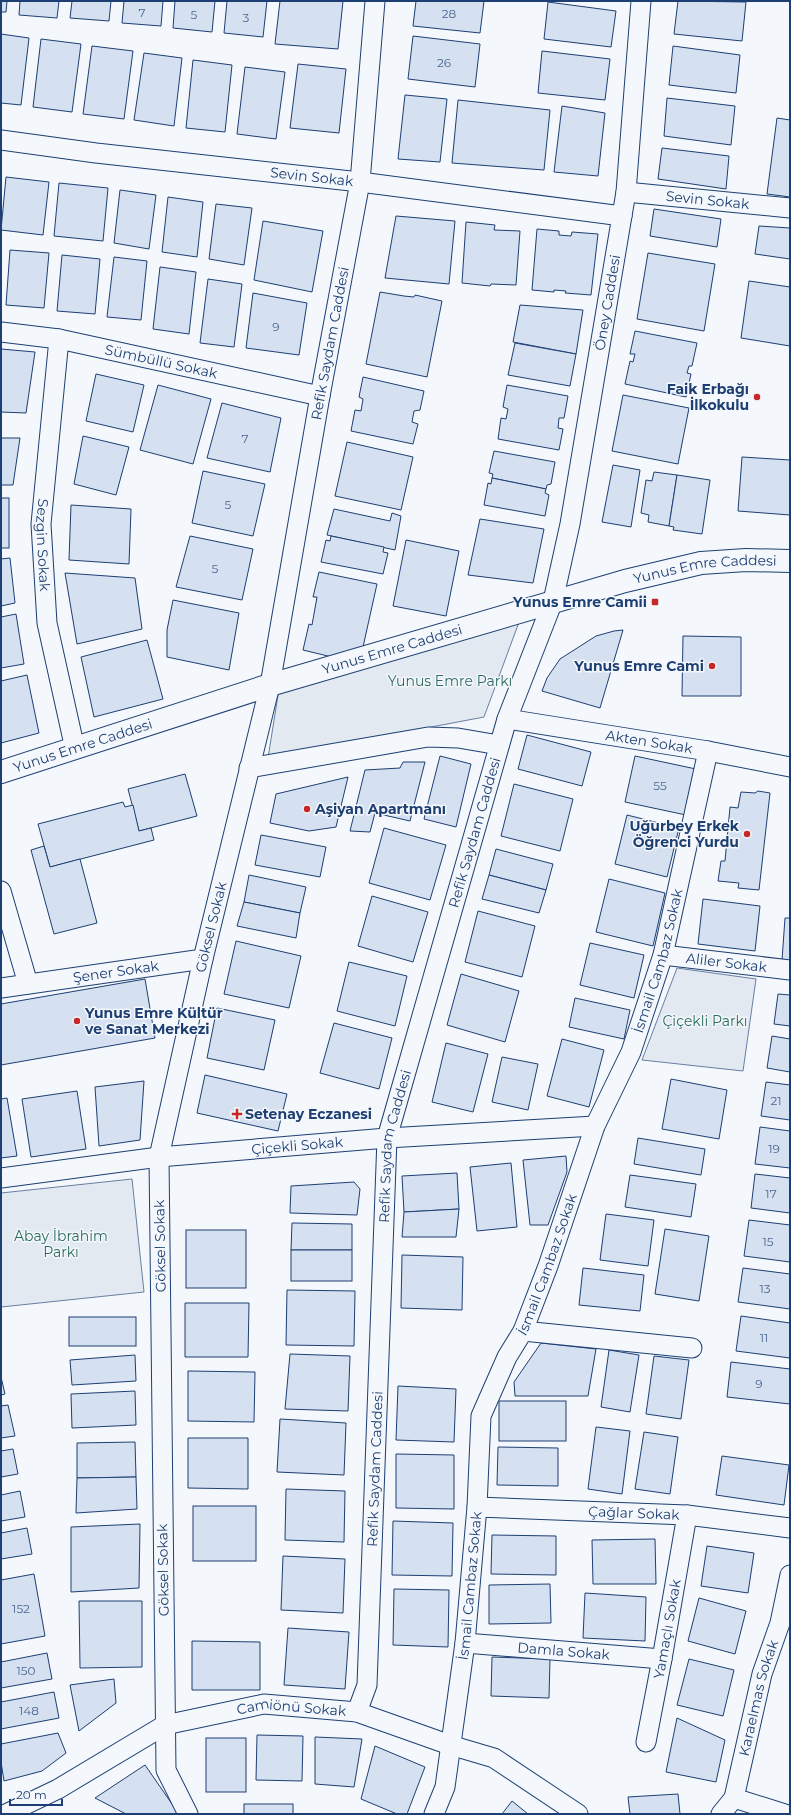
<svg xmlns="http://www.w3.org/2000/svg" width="791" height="1815" font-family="Montserrat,sans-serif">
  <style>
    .green { fill: #e3e9f0; stroke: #687fa3 }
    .building { fill: #d5e0f0; stroke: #1d3f73 }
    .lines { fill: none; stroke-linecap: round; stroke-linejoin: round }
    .minor-casing { stroke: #1d3f73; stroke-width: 21 }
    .major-casing { stroke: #1d3f73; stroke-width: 24 }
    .minor { stroke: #f4f7fb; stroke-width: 19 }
    .major { stroke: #f4f7fb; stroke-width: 22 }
    .poi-dot { fill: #c62828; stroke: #f4f7fb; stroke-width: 1.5 }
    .labels { text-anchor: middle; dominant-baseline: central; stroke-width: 3; stroke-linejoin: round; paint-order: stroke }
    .number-label { font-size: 12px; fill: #4b6792 }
    .street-label { font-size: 14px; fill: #1d3f73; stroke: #f4f7fb }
    .poi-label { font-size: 14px; font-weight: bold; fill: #1d3f73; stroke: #f4f7fb; text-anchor: end }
    .park-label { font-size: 14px; fill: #2c6c60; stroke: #f4f7fb }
  </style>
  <rect width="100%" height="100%" fill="#f4f7fb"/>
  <!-- green -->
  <g class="green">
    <path d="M522,614L484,717L268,758L279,689Z"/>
    <path d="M677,968L756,979L743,1071L642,1060Z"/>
    <path d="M132,1179L144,1292L1,1307V1193Z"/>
  </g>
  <!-- building -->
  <g class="building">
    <path d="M1,1H7L6,12H1Z"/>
    <path d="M20,1H59L57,18L19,15Z"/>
    <path d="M72,1H111L109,21L70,18Z"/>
    <path d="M124,1H163L161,26L122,23Z"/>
    <path d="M175,1H215L212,32L173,28Z"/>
    <path d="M227,1H267L263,37L224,33Z"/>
    <path d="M280,1H343L338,49L275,44Z"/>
    <path d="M416,1H484L480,33L413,26Z"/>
    <path d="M678,1L746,2L742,41L674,34Z"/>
    <path d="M548,2L616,11L611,47L544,39Z"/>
    <path d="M1,34L29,38L21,105L1,103Z"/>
    <path d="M413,36L480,44L475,87L408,79Z"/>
    <path d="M41,39L81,44L72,112L33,107Z"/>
    <path d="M92,46L133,51L124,119L83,114Z"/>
    <path d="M673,46L740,55L736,93L669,85Z"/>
    <path d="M542,51L610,59L605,100L538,93Z"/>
    <path d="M144,53L182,58L174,126L134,120Z"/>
    <path d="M193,60L232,65L225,132L186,128Z"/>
    <path d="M298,64L346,69L339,133L290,128Z"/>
    <path d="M245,67L285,72L276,139L237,134Z"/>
    <path d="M405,95L447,99L440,162L398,159Z"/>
    <path d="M667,98L735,106L731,145L664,136Z"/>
    <path d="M458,100L550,110L544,170L452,163Z"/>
    <path d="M562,106L605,113L598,176L554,172Z"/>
    <path d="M777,118L790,120V197L767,194Z"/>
    <path d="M662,148L729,156L726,189L658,179Z"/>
    <path d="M6,177L49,182L43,235L1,230Z"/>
    <path d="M59,183L108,188L103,241L54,236Z"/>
    <path d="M120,190L156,195L149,249L114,243Z"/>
    <path d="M168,197L203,202L197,257L162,252Z"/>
    <path d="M216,204L252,208L244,265L209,259Z"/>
    <path d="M654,209L721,219L717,247L650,236Z"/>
    <path d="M396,216L455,221L449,284L385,278Z"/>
    <path d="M263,221L323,231L312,292L254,280Z"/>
    <path d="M466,222L495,225L494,230L520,231L516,285L491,284L490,286L462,283Z"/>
    <path d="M759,226L790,228V259L755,254Z"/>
    <path d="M537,229L559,231V235L571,236L572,232L598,234L591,295L565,293L566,291L554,290V292L532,290Z"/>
    <path d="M10,250L49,253L44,308L6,305Z"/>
    <path d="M648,253L715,264L704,331L637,319Z"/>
    <path d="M62,255L100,259L95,314L57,311Z"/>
    <path d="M114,257L147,261L141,320L107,317Z"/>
    <path d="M160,267L196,272L189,334L153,329Z"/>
    <path d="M208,279L242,284L234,347L200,343Z"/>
    <path d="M749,281L790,287V346L741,338Z"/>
    <path d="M380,292L404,296L414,297L415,295L442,301L427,377L366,364Z"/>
    <path d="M253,293L307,303L299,355L246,348Z"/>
    <path d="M520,305L583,310L576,354L513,342Z"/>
    <path d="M635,331L697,343L692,366H689L687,373L691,374L686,397L625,384L630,361L633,362L635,354H630Z"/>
    <path d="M515,343L576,354L570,386L508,375Z"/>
    <path d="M1,349L35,352L26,413L1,412Z"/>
    <path d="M96,374L144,385L133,432L86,421Z"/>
    <path d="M363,377L424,391L420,410L414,411L412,422L418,424L413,444L351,431L355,410L361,411L363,399L359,397Z"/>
    <path d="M158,385L211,399L193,464L140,450Z"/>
    <path d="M507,385L568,396L564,418H559L558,428L563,429L559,450L498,439L501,418L506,419L508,409L503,407Z"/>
    <path d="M623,395L689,408L678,464L612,451Z"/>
    <path d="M222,403L281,418L270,472L207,458Z"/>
    <path d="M83,436L129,447L116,495L74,484Z"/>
    <path d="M1,438H20L13,485H1Z"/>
    <path d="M347,442L413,457L401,510L335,496Z"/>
    <path d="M494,451L555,462L551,484L547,485L546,489L492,478L493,474L489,473Z"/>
    <path d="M742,457L790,460V515L738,511Z"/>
    <path d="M613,465L640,470L631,527L602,522Z"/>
    <path d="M203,471L265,484L253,536L192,523Z"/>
    <path d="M654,472L677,475L669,526L648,522L649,515L641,513L646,480L652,481Z"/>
    <path d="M677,475L710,480L702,534L673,530L674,527L669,526Z"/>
    <path d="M492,478L546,489L545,493L549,495L545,516L484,505L488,483L491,484Z"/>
    <rect x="1" y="498" width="8" height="50"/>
    <path d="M71,505L131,509L129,564L69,560Z"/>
    <path d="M334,509L390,521L392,513L401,516L395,550L327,535Z"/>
    <path d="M480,519L544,529L533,583L468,575Z"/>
    <path d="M190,536L253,549L242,600L176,587Z"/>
    <path d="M331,536L384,547L383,552L388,553L383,574L321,562L326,540L330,541Z"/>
    <path d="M406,540L459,551L446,616L393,606Z"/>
    <path d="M10,558L15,603L1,606V559Z"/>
    <path d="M319,572L377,584L363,647L336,658L303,650L309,624L312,625L317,597H313Z"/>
    <path d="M65,573L135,578L142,629L77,644Z"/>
    <path d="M173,600L239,613L229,670L167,657V630Z"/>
    <path d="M16,614L24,664L1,668V617Z"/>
    <path d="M623,630L600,708L542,691L547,678L560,659L596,636L614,631Z"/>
    <path d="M683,636L741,637V696H682Z"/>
    <path d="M147,640L163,699L94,717L81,657Z"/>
    <path d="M27,675L39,733L1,743V681Z"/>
    <path d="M527,735L591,752L582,786L518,769Z"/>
    <path d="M440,756L471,764L456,827L424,819Z"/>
    <path d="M635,756L696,769L686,815L625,802Z"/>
    <path d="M403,762H425L410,821L375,813L370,832L350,831L365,770L400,768Z"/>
    <path d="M185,774L197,816L139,831L128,789Z"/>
    <path d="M348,777L336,827L309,831L270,823L276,794Z"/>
    <path d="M514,784L573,799L560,851L501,836Z"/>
    <path d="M758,791L770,793L759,890L738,888L739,883L718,881L721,861H725L730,807L738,808L741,792L755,793Z"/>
    <path d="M123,802L125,807L133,805L139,831L151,828L154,840L50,867L38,824Z"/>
    <path d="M627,815L679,828L667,877L615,864Z"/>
    <path d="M384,828L446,845L430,900L369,883Z"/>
    <path d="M261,835L326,847L320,877L255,865Z"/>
    <path d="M44,846L50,867L80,859L97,923L54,934L31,850Z"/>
    <path d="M496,849L553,864L546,890L489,875Z"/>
    <path d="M249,875L306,887L300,913L244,902Z"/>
    <path d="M489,875L546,890L539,913L482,899Z"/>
    <path d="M609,879L665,893L653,946L596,932Z"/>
    <path d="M372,896L428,912L413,962L358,946Z"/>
    <path d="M703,899L760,906L755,951L698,944Z"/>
    <path d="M244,902L300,913L296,938L237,926Z"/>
    <path d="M478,911L535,926L522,977L465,962Z"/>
    <path d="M785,918H790V961L782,960Z"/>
    <path d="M236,941L301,956L289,1008L224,994Z"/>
    <path d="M590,943L644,955L634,998L580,985Z"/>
    <path d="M349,962L407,976L395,1026L337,1011Z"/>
    <path d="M461,974L519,991L505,1042L447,1025Z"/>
    <path d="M145,979L155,1038L1,1065V1004Z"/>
    <path d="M778,994L790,995V1026L774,1024Z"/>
    <path d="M575,998L630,1010L624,1039L569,1027Z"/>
    <path d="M217,1008L275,1020L264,1070L207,1058Z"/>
    <path d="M334,1023L392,1038L379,1089L320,1073Z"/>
    <path d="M772,1036L790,1039V1072L767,1068Z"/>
    <path d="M562,1039L604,1050L589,1107L547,1096Z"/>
    <path d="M446,1043L488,1054L473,1112L432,1102Z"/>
    <path d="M502,1057L538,1064L528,1110L492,1102Z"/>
    <path d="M205,1075L287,1094L278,1131L197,1113Z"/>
    <path d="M671,1079L727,1090L719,1139L662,1129Z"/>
    <path d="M144,1081L140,1140L99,1146L95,1087Z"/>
    <path d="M766,1082L790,1085V1120L761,1116Z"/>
    <path d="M77,1091L86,1149L31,1157L22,1099Z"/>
    <path d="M7,1098L17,1156L1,1158V1099Z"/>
    <path d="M760,1127L790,1131V1168L755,1164Z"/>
    <path d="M638,1138L705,1149L701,1175L634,1164Z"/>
    <path d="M566,1156L567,1172L548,1225H530L523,1160Z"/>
    <path d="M511,1163L517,1227L477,1231L470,1167Z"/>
    <path d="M457,1173L459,1209L404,1212L402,1176Z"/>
    <path d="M755,1174L790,1178V1213L751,1208Z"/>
    <path d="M630,1175L696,1184L691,1217L625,1207Z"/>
    <path d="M354,1182L360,1189L357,1215L290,1213L291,1186Z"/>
    <path d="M459,1209L456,1237H402L404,1212Z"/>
    <path d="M606,1214L654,1220L648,1266L600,1260Z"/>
    <path d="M749,1220L790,1225V1262L744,1256Z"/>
    <path d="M292,1223L352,1224V1250H291Z"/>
    <path d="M665,1229L709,1236L699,1301L655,1294Z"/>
    <rect x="186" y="1230" width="60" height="58"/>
    <rect x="291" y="1250" width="61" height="31"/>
    <path d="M402,1255L463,1257L462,1310L401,1308Z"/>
    <path d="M583,1268L644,1275L640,1311L579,1305Z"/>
    <path d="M743,1268L790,1274V1309L738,1302Z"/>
    <path d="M287,1290L355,1291L354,1346L286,1345Z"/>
    <path d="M185,1303H249L248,1357H185Z"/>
    <path d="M741,1316L790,1323V1358L736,1351Z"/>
    <rect x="69" y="1317" width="67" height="29"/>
    <path d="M541,1343L596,1349L588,1396H515L514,1382Z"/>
    <path d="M609,1350L639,1355L630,1412L601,1407Z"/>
    <path d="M290,1354L350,1356L348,1411L285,1409Z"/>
    <path d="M135,1355L136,1381L72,1385L70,1360Z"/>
    <path d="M654,1356L689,1360L681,1419L646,1414Z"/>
    <path d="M731,1362L790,1369V1404L727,1397Z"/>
    <path d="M188,1371L255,1372L254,1422L188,1421Z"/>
    <path d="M1,1377L5,1394L1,1395Z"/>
    <path d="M398,1386L456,1389L454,1442L396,1440Z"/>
    <path d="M135,1391L136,1425L72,1428L71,1394Z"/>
    <rect x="499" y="1401" width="67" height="40"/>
    <path d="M8,1405L15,1436L1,1438V1406Z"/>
    <path d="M280,1419L346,1423L344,1475L277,1472Z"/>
    <path d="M596,1427L630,1431L622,1494L588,1489Z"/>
    <path d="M644,1432L678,1437L670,1494L635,1489Z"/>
    <path d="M188,1438H248V1489L188,1488Z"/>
    <path d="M135,1442L136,1477L77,1478V1443Z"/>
    <path d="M498,1447L558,1448V1486L497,1485Z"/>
    <path d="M13,1449L18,1474L1,1477V1451Z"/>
    <path d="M396,1454L454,1455V1509L396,1508Z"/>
    <path d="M722,1456L789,1465L784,1505L716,1495Z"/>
    <path d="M136,1477L137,1509L76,1513L77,1478Z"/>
    <path d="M286,1489L345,1491L344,1542L285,1540Z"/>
    <path d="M20,1491L25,1517L1,1521V1495Z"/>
    <rect x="193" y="1506" width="63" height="55"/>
    <path d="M393,1521L453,1523L452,1576L392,1575Z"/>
    <path d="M140,1524L139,1588L71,1592V1527Z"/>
    <path d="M27,1528L32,1554L1,1559V1533Z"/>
    <path d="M492,1535L556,1536V1575L491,1574Z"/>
    <path d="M655,1539L656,1584H593L592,1540Z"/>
    <path d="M707,1546L754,1553L748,1593L701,1586Z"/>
    <path d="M283,1556L345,1559L343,1613L281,1610Z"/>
    <path d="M34,1574L45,1636L1,1644V1580Z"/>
    <path d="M550,1584L551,1623L489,1624V1585Z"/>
    <path d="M394,1589L449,1590L448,1647L393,1645Z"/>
    <path d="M585,1593L646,1597L645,1641L583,1638Z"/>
    <path d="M699,1598L746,1611L735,1654L688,1641Z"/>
    <path d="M79,1601H142V1667L80,1668Z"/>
    <path d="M288,1628L349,1632L345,1689L284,1685Z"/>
    <path d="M192,1641L260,1642V1690H192Z"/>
    <path d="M47,1653L52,1679L1,1688V1662Z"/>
    <path d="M492,1657L550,1659L549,1698L491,1696Z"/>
    <path d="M689,1659L734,1670L723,1716L677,1705Z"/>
    <path d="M114,1679L116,1703L79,1731L70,1685Z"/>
    <path d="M54,1692L59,1718L1,1729V1702Z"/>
    <path d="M677,1718L725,1740L716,1782L666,1772Z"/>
    <path d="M58,1733L66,1753L42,1771L4,1781L1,1762V1744Z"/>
    <path d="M257,1735L303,1736L302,1781L256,1780Z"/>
    <path d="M315,1737L362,1739L354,1787L315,1784Z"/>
    <rect x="206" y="1738" width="40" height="54"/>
    <path d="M375,1746L425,1767L407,1814H397L361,1799Z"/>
    <path d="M145,1765L179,1814H126L95,1798Z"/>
    <path d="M678,1794L680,1814H630L628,1797Z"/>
    <path d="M512,1801L528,1814H502Z"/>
    <rect x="244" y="1804" width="49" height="10"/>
  </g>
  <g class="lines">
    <!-- minor casing -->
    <g class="minor-casing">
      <g id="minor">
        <path id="s1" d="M1,140L96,153L360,182L622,216"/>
        <path id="s2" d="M626,192L790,208"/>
        <path id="s3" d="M1,332L59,339L320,396"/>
        <path id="s4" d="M59,339L41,524L47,623L75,749"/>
        <path id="s5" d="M507,719L708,751L790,767"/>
        <path d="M249,768L428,737L458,738L499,745"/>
        <path d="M1,891L28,984"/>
        <path id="s6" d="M663,955L790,970"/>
        <path id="s7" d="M1,988L203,959"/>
        <path id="s8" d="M1,1178L159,1157L387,1138L595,1126"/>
        <path d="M523,1331L692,1348"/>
        <path id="s9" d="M477,1507L687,1515L790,1528"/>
        <path id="s10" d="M465,1643L662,1659"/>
        <path id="s11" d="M357,1712L367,1685L387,1138L507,719L553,601L570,524L626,192L641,1"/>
        <path id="s12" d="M646,1742L662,1659L687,1515"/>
        <path id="s13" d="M734,1798L762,1674L780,1623L790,1575"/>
        <path id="s14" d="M6,1814L58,1789L165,1725L264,1704L357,1712L450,1745L494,1758L578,1814"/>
        <path id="s15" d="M188,1814L166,1770L159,1157L203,959L270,685L320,396L360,182L375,1"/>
        <path id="s16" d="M434,1814L445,1787L465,1643L477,1507L481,1416L507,1357L523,1331L548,1266L595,1126L631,1052L663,955L708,751"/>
        <path d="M721,1814L734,1798L785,1814"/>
      </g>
    </g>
    <!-- major casing -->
    <g class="major-casing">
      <g id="major">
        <path id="s17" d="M1,772L270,685L625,581L701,563L746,560L790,561"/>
      </g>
    </g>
    <!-- minor -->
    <use href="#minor" class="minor"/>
    <!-- major -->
    <use href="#major" class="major"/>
  </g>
  <!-- markers -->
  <g class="poi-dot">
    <circle cx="757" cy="397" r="4"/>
    <rect x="651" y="598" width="8" height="8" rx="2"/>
    <circle cx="712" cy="666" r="4"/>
    <circle cx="307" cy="809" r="4"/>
    <circle cx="747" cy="834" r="4"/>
    <circle cx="77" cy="1021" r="4"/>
    <path d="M235 1108h4v4h4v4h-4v4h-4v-4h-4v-4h4z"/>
  </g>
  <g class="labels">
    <!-- number labels -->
    <g class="number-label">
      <text x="142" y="12">7</text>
      <text x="449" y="13">28</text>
      <text x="194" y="14">5</text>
      <text x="246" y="17">3</text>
      <text x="444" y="62">26</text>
      <text x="276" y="326">9</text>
      <text x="245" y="438">7</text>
      <text x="228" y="504">5</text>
      <text x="215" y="568">5</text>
      <text x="660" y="785">55</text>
      <text x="776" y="1100">21</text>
      <text x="774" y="1148">19</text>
      <text x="771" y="1193">17</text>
      <text x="768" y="1241">15</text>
      <text x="765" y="1288">13</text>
      <text x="764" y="1337">11</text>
      <text x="759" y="1383">9</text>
      <text x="21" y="1608">152</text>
      <text x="26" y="1670">150</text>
      <text x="29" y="1710">148</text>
    </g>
    <!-- street labels -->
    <g class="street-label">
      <text stroke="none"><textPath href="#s1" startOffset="313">Sevin Sokak</textPath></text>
      <text stroke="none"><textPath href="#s2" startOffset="82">Sevin Sokak</textPath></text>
      <text stroke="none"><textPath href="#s11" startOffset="1442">Öney Caddesi</textPath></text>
      <text stroke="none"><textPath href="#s15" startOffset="1494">Refik Saydam Caddesi</textPath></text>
      <text stroke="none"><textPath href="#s3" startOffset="163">Sümbüllü Sokak</textPath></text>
      <text stroke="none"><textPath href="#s4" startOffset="207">Sezgin Sokak</textPath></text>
      <text stroke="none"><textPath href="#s17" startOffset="734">Yunus Emre Caddesi</textPath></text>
      <text stroke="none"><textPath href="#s17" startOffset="410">Yunus Emre Caddesi</textPath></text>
      <text stroke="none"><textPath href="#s5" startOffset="144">Akten Sokak</textPath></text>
      <text stroke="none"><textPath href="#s17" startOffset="86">Yunus Emre Caddesi</textPath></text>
      <text stroke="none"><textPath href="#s11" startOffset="894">Refik Saydam Caddesi</textPath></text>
      <text stroke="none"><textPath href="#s15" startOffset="898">Göksel Sokak</textPath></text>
      <text stroke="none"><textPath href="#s16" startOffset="892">İsmail Cambaz Sokak</textPath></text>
      <text stroke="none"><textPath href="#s6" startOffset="64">Aliler Sokak</textPath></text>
      <text stroke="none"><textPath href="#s7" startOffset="116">Şener Sokak</textPath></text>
      <text stroke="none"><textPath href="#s8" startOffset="298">Çiçekli Sokak</textPath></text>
      <text stroke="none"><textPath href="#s11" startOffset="569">Refik Saydam Caddesi</textPath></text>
      <text transform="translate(160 1246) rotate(-91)">Göksel Sokak</text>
      <text stroke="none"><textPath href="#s16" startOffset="568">İsmail Cambaz Sokak</textPath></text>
      <text stroke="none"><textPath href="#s11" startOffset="245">Refik Saydam Caddesi</textPath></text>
      <text stroke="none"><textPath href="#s9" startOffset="157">Çağlar Sokak</textPath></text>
      <text transform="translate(163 1570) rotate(-91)">Göksel Sokak</text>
      <text stroke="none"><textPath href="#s16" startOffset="232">İsmail Cambaz Sokak</textPath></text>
      <text stroke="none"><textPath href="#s12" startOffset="115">Yamaçlı Sokak</textPath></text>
      <text stroke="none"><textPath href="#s10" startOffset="99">Damla Sokak</textPath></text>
      <text stroke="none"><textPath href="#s13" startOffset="103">Karaelmas Sokak</textPath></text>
      <text stroke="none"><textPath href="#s14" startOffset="311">Camiönü Sokak</textPath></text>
    </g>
    <!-- poi labels -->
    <g class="poi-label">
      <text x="749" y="389">Faik Erbağı<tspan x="749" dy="16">İlkokulu</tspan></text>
      <text x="647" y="602">Yunus Emre Camii</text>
      <text x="704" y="666">Yunus Emre Cami</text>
      <text x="315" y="809" text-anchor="start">Aşiyan Apartmanı</text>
      <text x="739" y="826">Uğurbey Erkek<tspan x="739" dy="16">Öğrenci Yurdu</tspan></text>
      <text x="85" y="1013" text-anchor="start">Yunus Emre Kültür<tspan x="85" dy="16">ve Sanat Merkezi</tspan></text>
      <text x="245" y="1114" text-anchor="start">Setenay Eczanesi</text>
    </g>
    <!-- park labels -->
    <g class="park-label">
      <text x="450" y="681">Yunus Emre Parkı</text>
      <text x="705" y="1021">Çiçekli Parkı</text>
      <text x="61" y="1236">Abay İbrahim<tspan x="61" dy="16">Parkı</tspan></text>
    </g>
  </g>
  <!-- border -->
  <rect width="791" height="1815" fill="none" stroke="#1d3f73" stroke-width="4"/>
  <!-- scale -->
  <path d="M10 1799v6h52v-6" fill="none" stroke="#1d3f73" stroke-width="2"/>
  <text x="16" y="1799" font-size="12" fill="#1d3f73" stroke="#f4f7fb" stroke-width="3" paint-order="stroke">20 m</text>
</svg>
